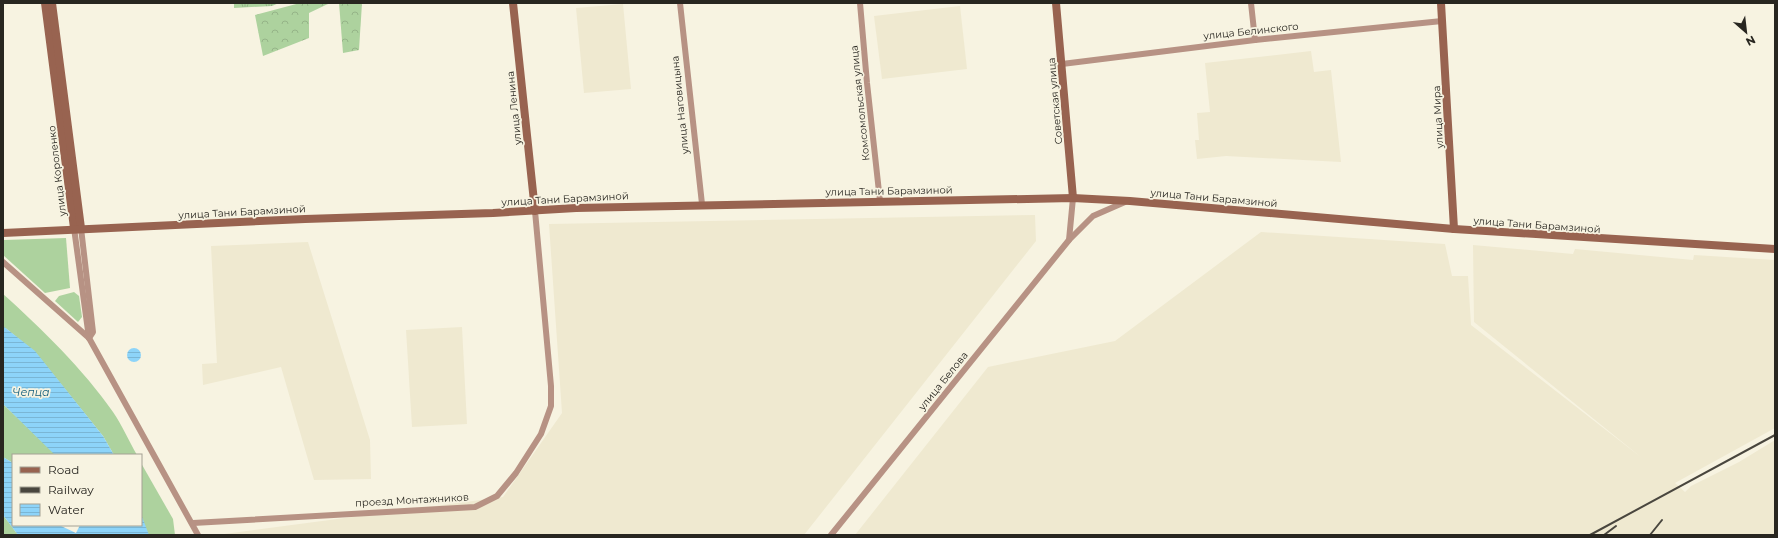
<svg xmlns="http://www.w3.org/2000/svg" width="1778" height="538" font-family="Montserrat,sans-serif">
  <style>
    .built { fill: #efe9d0 }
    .grass { fill: #add29e }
    .forest { fill: url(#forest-crowns) }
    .park { fill: url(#park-tufts) }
    .water { fill: url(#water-rules) }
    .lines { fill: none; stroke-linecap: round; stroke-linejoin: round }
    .street { stroke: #b79284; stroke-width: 6 }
    .secondary { stroke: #986350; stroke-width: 8 }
    .rail { stroke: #49463e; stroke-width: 2 }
    .labels { text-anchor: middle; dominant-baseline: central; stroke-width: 3.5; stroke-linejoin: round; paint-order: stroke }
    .street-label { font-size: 10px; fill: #282620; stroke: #f7f3e1 }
    .water-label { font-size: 11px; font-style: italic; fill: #145e7c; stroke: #f7f3e1 }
  </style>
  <defs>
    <pattern id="forest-crowns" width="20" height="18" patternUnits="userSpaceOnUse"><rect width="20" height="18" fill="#add29e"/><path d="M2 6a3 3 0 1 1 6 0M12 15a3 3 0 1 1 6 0" fill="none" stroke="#95b488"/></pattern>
    <pattern id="park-tufts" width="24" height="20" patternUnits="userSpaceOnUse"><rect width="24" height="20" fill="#add29e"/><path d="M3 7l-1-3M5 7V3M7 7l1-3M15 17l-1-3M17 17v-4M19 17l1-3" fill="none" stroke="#95b488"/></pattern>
    <pattern id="water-rules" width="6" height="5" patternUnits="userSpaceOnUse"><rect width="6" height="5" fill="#8dd4f9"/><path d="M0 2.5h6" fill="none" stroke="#7ab6d5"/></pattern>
  </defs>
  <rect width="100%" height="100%" fill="#f7f3e1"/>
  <!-- built -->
  <g class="built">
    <path d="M623,4L631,89L584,93L576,8Z"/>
    <path d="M960,6L967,69L882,79L874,16Z"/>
    <path d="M1311,51L1314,72L1331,70L1341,162L1226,156L1197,159L1195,140H1199L1197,113L1210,112L1205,63Z"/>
    <path d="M1035,215L1036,241L804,535H217L503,497L562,413L549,224Z"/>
    <path d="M1261,232L1445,244L1452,276H1468L1471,325L1642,458L1474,322L1473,245L1573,254L1575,249L1693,260L1694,255L1775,260V428L1675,483L1685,492L1691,486L1739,462L1775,440V535H855L988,367L1115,341Z"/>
    <path d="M308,242L370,440L371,479L314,480L281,367L203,385L202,364L217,363L211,246Z"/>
    <path d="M462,327L467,424L412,427L406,330Z"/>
  </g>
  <!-- grass -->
  <g class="grass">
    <path d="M66,238L70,288L45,293L3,255L4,240Z"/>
    <path d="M74,292L79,296L82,317L78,322L55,301L59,296Z"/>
    <path d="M3,294C42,329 83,369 113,412C122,425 129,441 137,455H114L103,436L35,352L3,326Z"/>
    <path d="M3,404L53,452L55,455H13V463L3,457Z"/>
    <path d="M141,463L173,519L175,535H147L141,518Z"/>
    <path d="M3,515L18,535H3Z"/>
  </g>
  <!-- forest -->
  <g class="forest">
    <path d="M300,3H330L309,13V38L263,56L255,15Z"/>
    <path d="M339,3H362L359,50L343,53Z"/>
  </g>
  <!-- park -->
  <path class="park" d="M234,3H279L272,6L234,8Z"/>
  <!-- water -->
  <g class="water">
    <path d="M3,326L35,351L103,436L114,455H55L3,404Z"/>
    <circle cx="134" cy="355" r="7"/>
    <path d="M3,457L13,463V525H59L76,533L80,525H141V514L149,535H18L3,515Z"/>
  </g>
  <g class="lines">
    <!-- street -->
    <g class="street">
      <path d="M680,3L702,204"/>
      <path d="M860,3L867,83L880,201"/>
      <path d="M1251,3L1255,40"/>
      <path d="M1062,64L1255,40L1442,21"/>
      <path d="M74,228L89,338"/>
      <path d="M81,228L93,332L89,338"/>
      <path d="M1069,240L1093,216L1125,202"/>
      <path d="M3,262L89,338L198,535"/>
      <path d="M193,523L475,507L497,496L516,473L541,434L551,406V386L535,211"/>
      <path d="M831,535L1069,240L1073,198"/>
    </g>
    <!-- secondary -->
    <g class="secondary">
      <path d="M45,3L74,228"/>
      <path d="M52,3L81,228"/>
      <path d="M513,3L535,211"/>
      <path d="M1056,3L1073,198"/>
      <path d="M1441,3L1454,229"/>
      <path d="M3,233L305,219L493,213L576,208L1073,198L1130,201L1454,229L1775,249"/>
    </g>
    <!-- rail -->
    <g class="rail">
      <path d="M1590,535L1775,435"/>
      <path d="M1604,535L1616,526"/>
      <path d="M1650,535L1662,520"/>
    </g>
  </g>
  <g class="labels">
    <!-- street labels -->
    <g class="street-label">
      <text transform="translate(1251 31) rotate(-6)">улица Белинского</text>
      <text transform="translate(1055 101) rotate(-95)">Советская улица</text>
      <text transform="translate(860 103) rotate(-96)">Комсомольская улица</text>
      <text transform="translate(680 105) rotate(-96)">улица Наговицына</text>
      <text transform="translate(514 108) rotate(-96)">улица Ленина</text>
      <text transform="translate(1438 117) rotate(-93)">улица Мира</text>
      <text transform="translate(57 171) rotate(-97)">улица Короленко</text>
      <text transform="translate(889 191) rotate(-1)">улица Тани Барамзиной</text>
      <text transform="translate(1214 198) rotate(5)">улица Тани Барамзиной</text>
      <text transform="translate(565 199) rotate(-3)">улица Тани Барамзиной</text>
      <text transform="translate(242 212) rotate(-3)">улица Тани Барамзиной</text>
      <text transform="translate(1537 225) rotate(4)">улица Тани Барамзиной</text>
      <text transform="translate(943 381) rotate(-51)">улица Белова</text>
      <text transform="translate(412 500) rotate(-3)">проезд Монтажников</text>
    </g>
    <!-- water labels -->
    <g class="water-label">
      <text x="31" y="392">Чепца</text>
    </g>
  </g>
  <!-- border -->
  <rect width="1778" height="538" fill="none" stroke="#282620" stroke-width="8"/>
  <!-- legend -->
  <rect x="12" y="454" width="130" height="72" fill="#f7f3e1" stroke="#a4a194"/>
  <rect x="20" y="467" width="20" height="6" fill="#986350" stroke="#a4a194"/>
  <text x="48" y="474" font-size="12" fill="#282620">Road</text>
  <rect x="20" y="487" width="20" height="6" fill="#49463e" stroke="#a4a194"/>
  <text x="48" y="494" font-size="12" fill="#282620">Railway</text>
  <rect x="20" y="504" width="20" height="12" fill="url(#water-rules)" stroke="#a4a194"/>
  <text x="48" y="514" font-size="12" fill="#282620">Water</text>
  <!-- north arrow -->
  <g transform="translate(1746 32) rotate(152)" stroke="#f7f3e1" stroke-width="3" paint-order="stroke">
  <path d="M0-3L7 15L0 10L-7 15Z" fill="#282620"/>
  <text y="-6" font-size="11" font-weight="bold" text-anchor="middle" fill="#282620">N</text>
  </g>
</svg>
